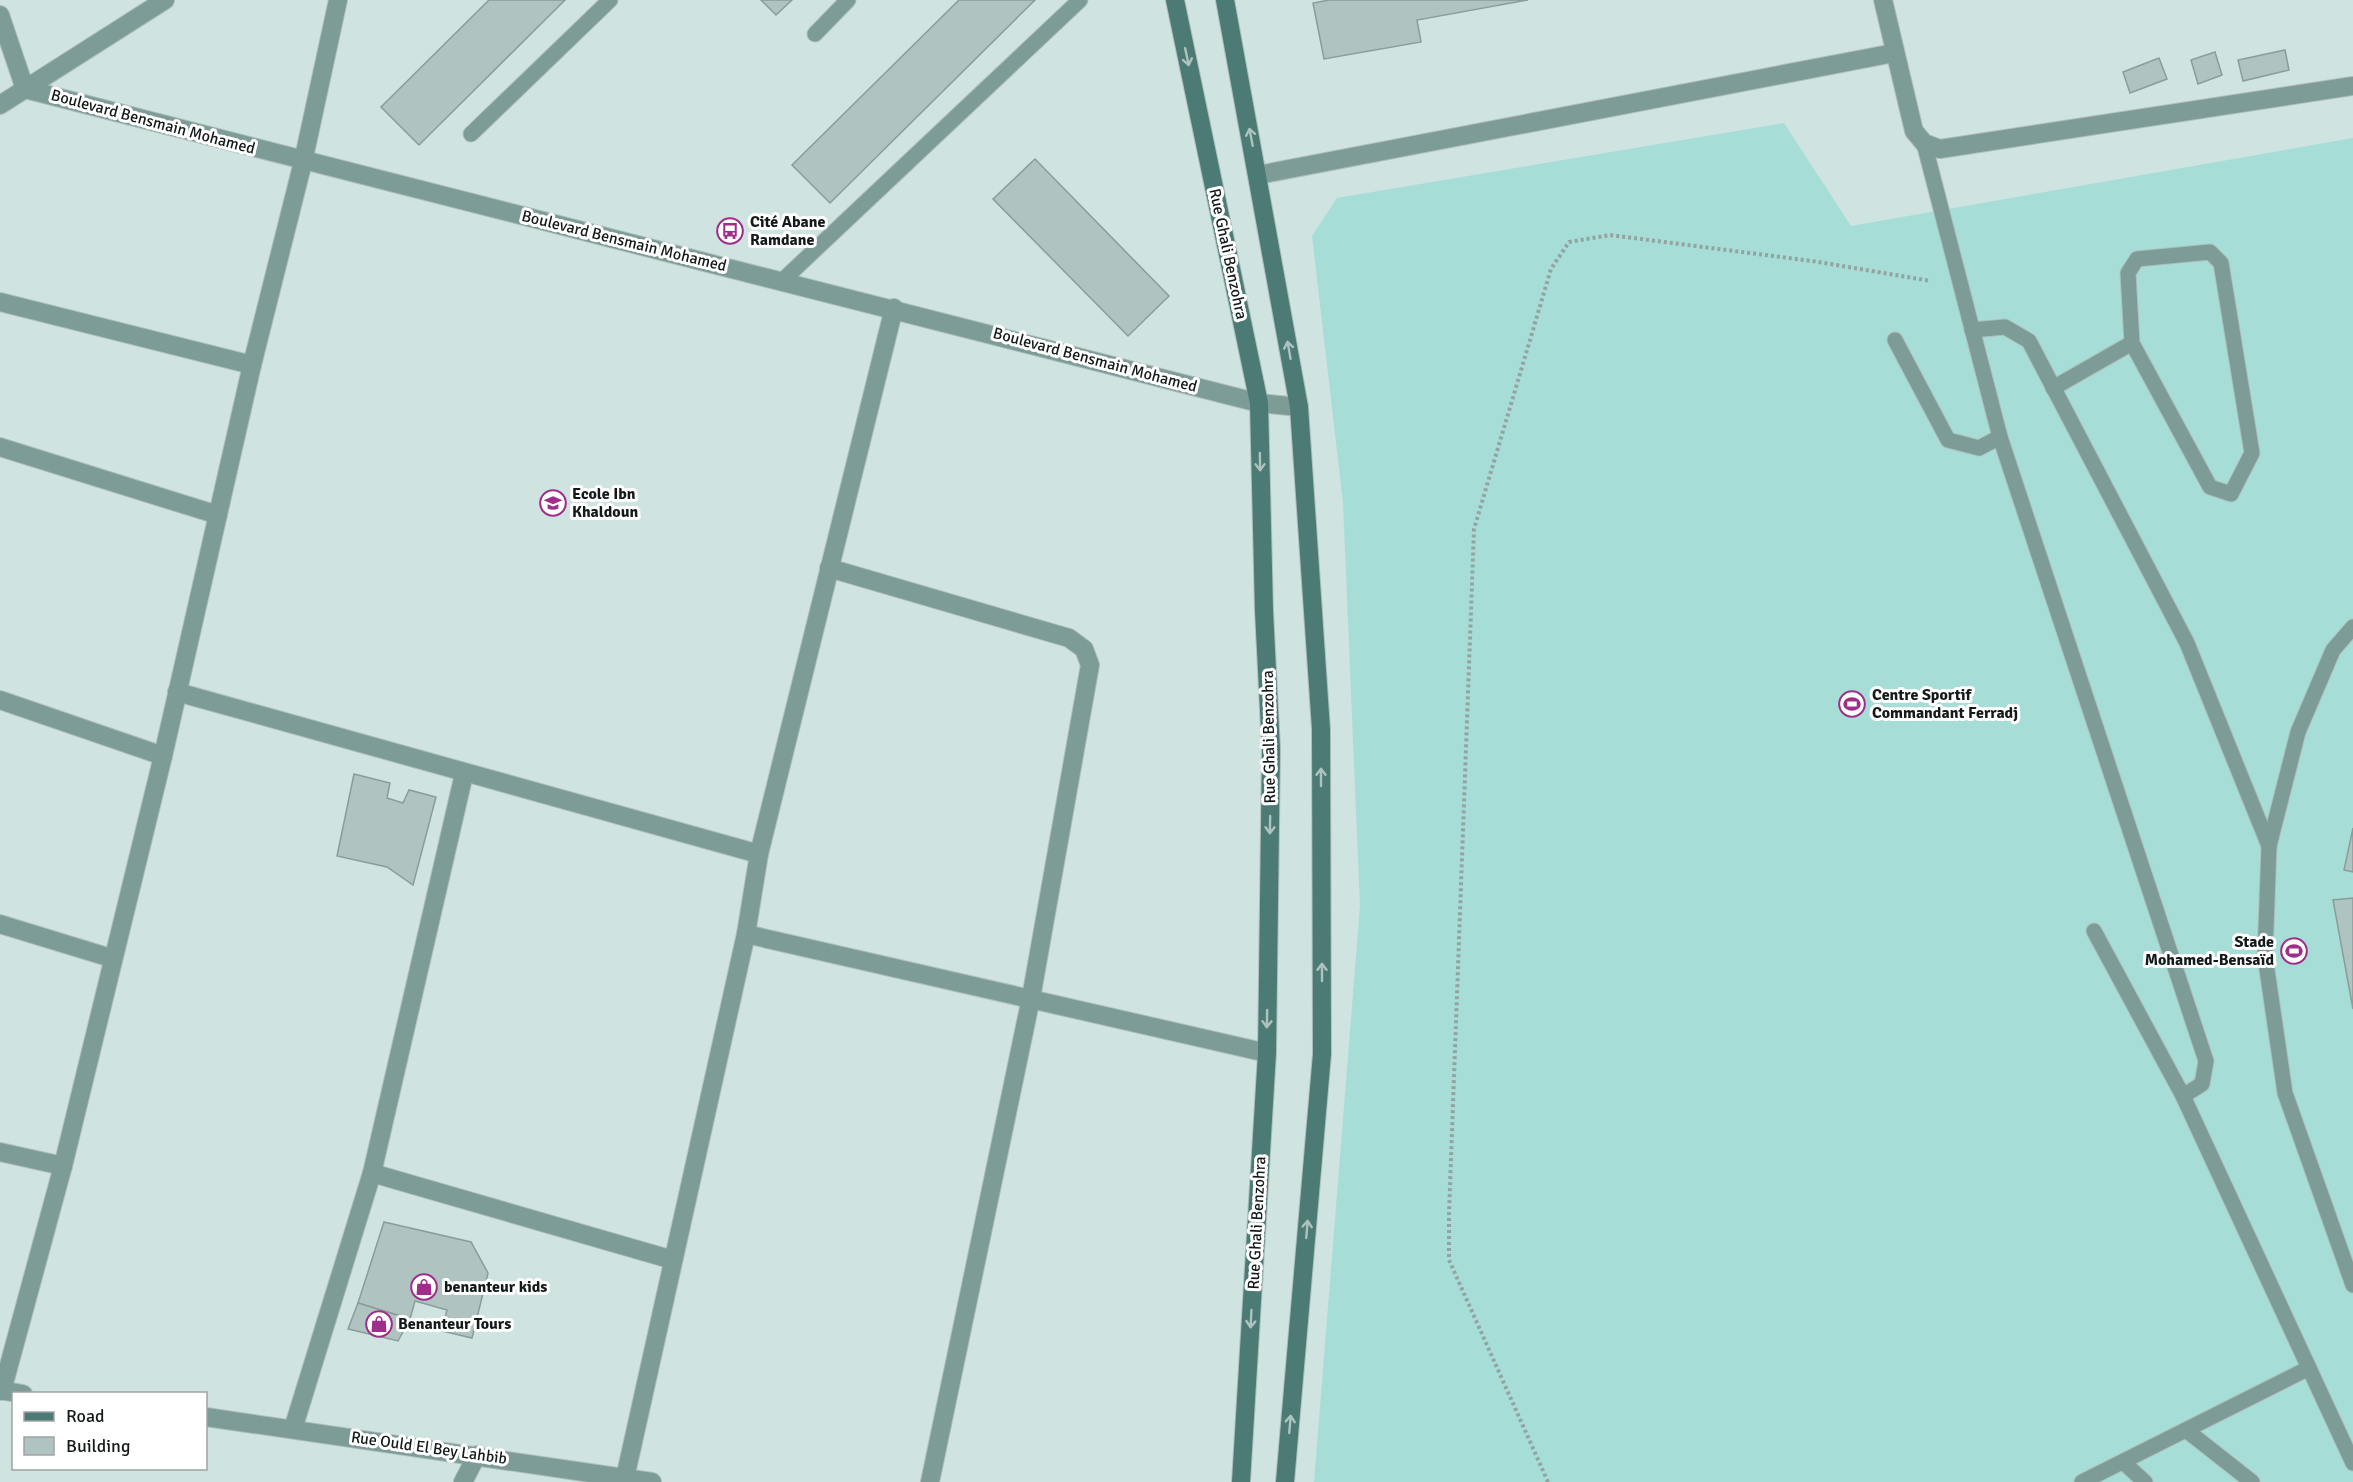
<svg xmlns="http://www.w3.org/2000/svg" width="2353" height="1482" font-family="Signika,sans-serif">
  <style>
    .garden { fill: #a6ded7 }
    .building { fill: #afc3c0; stroke: #8a9d9a; stroke-width: 1.5 }
    .lines { fill: none; stroke-linecap: round; stroke-linejoin: round }
    .lane-casing { stroke: #adbfbc; stroke-width: 17 }
    .street-casing { stroke: #adbfbc; stroke-width: 20 }
    .secondary-casing { stroke: #adbfbc; stroke-width: 20 }
    .path { stroke: #93a3a0; stroke-width: 4; stroke-dasharray: 3 3; stroke-linecap: butt }
    .lane { stroke: #7d9b97; stroke-width: 15 }
    .street { stroke: #7d9b97; stroke-width: 18 }
    .secondary { stroke: #4c7a74; stroke-width: 18 }
    .oneway { stroke: #aec3c0 }
    .labels { text-anchor: middle; dominant-baseline: central; stroke-width: 6; stroke-linejoin: round; paint-order: stroke }
    .street-label { font-size: 16px; fill: #131a19; stroke: #fff }
    .poi-label { font-size: 16px; font-weight: bold; fill: #131a19; stroke: #fff; text-anchor: start }
  </style>
  <rect width="100%" height="100%" fill="#cfe3e0"/>
  <!-- garden -->
  <path class="garden" d="M1784,123L1851,226L2353,138V1482H1314L1360,906L1343,503L1312,236L1337,198Z"/>
  <!-- building -->
  <g class="building">
    <path d="M489,0H565L419,145L381,107Z"/>
    <path d="M761,0H792L776,15Z"/>
    <path d="M959,0H1035L830,203L792,165Z"/>
    <path d="M1329,0H1528L1417,20L1421,42L1324,59L1313,3Z"/>
    <path d="M2285,50L2289,70L2243,81L2238,60Z"/>
    <path d="M2215,52L2222,75L2198,84L2191,60Z"/>
    <path d="M2159,58L2167,79L2130,93L2123,72Z"/>
    <path d="M1035,159L1169,296L1128,336L993,199Z"/>
    <path d="M354,774L390,783L387,798L403,803L409,790L436,797L413,885L387,867L337,856Z"/>
    <path d="M2353,828V872L2344,870Z"/>
    <path d="M2353,898V1009L2333,900Z"/>
    <path d="M384,1222L471,1242L488,1273L472,1338L442,1331L447,1310L415,1301L410,1319L358,1303Z"/>
    <path d="M358,1303L410,1319L398,1341L348,1329Z"/>
  </g>
  <g class="lines">
    <!-- lane casing -->
    <g class="lane-casing">
      <g id="lane">
        <path d="M815,34L848,0"/>
        <path d="M471,134L610,0"/>
        <path d="M1924,143L2000,437L2206,1061L2202,1084L2183,1096"/>
        <path d="M2210,252L2221,263L2252,453L2231,494L2210,487L2132,343L2128,273L2137,259Z"/>
        <path d="M783,280L1080,0"/>
        <path d="M1972,330L2005,327L2029,341L2187,643L2269,846"/>
        <path d="M1895,340L1948,440L1979,448L2000,437"/>
        <path d="M2053,388L2132,343"/>
        <path d="M2353,627L2333,650L2298,732L2269,846L2265,956L2285,1093L2353,1285"/>
        <path d="M2094,931L2183,1096L2353,1463"/>
        <path d="M2186,1430L2252,1482"/>
        <path d="M2123,1462L2145,1482"/>
        <path d="M2082,1482L2309,1368"/>
      </g>
    </g>
    <!-- street casing -->
    <g class="street-casing">
      <g id="street">
        <path d="M1883,0L1914,131L1924,143L1940,149L2353,86"/>
        <path d="M0,15L25,89C436,197 848,296 1259,403L1299,407"/>
        <path d="M0,105L165,0"/>
        <path d="M1258,175L1894,53"/>
        <path d="M0,302L252,365"/>
        <path d="M0,447L218,515"/>
        <path d="M829,568L1069,638L1084,649L1090,665L1031,998L930,1482"/>
        <path d="M177,692L759,854"/>
        <path d="M0,700L163,756"/>
        <path d="M0,924L111,958"/>
        <path d="M746,934L1267,1053"/>
        <path d="M0,1152L63,1166"/>
        <path d="M372,1173L673,1260"/>
        <path d="M0,1390L23,1394"/>
        <path d="M2,1391L63,1166L163,756L252,365L303,162L338,0"/>
        <path d="M206,1417L652,1482"/>
        <path d="M293,1429L372,1173L464,774"/>
        <path d="M625,1478L746,934L759,854L894,308"/>
        <path d="M463,1482L477,1455"/>
      </g>
    </g>
    <!-- secondary casing -->
    <g class="secondary-casing">
      <g id="secondary">
        <path d="M1175,0L1259,403L1264,611L1271,749L1267,1053L1241,1482"/>
        <path d="M1225,0L1299,407L1321,729L1322,1054L1285,1482"/>
      </g>
    </g>
    <!-- path -->
    <path class="path" d="M1548,1482L1449,1260V1214L1474,529L1551,269L1569,242L1610,235L1812,261L1931,281"/>
    <!-- lane -->
    <use href="#lane" class="lane"/>
    <!-- street -->
    <use href="#street" class="street"/>
    <!-- secondary -->
    <use href="#secondary" class="secondary"/>
  </g>
  <!-- one-way arrows -->
  <defs><path id="oneway-shaft" d="M-6 0H5M1.5-3L5.5 0L1.5 3" fill="none" stroke-width="1.6" stroke-linecap="round" stroke-linejoin="round" transform="scale(1.5)"/></defs>
  <g class="oneway">
    <use href="#oneway-shaft" transform="translate(1187 57) rotate(78)"/>
    <use href="#oneway-shaft" transform="translate(1251 137) rotate(-101)"/>
    <use href="#oneway-shaft" transform="translate(1289 350) rotate(-100)"/>
    <use href="#oneway-shaft" transform="translate(1260 462) rotate(89)"/>
    <use href="#oneway-shaft" transform="translate(1321 777) rotate(-90)"/>
    <use href="#oneway-shaft" transform="translate(1270 825) rotate(91)"/>
    <use href="#oneway-shaft" transform="translate(1322 972) rotate(-90)"/>
    <use href="#oneway-shaft" transform="translate(1267 1019) rotate(91)"/>
    <use href="#oneway-shaft" transform="translate(1307 1229) rotate(-85)"/>
    <use href="#oneway-shaft" transform="translate(1251 1319) rotate(93)"/>
    <use href="#oneway-shaft" transform="translate(1290 1424) rotate(-85)"/>
  </g>
  <!-- icons -->
  <defs>
    <g id="bus-ring" transform="scale(1.35)"><circle r="9.5" fill="#fff" stroke="#9f2d8a" stroke-width="1.5"/><path d="M-5-6H5V4H4V6H2V4H-2V6H-4V4H-5ZM-3.5-4V0h7V-4ZM-3.5 1.2v1.5H-2V1.2ZM2 1.2v1.5H3.5V1.2Z" fill="#9f2d8a"/></g>
    <g id="school-ring" transform="scale(1.35)"><circle r="9.5" fill="#fff" stroke="#9f2d8a" stroke-width="1.5"/><path d="M0-5L7-2L0 1L-7-2ZM-4 1L0 2.5L4 1V4Q0 6-4 4Z" fill="#9f2d8a"/></g>
    <g id="stadium-ring" transform="scale(1.35)"><circle r="9.5" fill="#fff" stroke="#9f2d8a" stroke-width="1.5"/><path d="M0-5a6.5 5 0 1 0 0 10a6.5 5 0 1 0 0-10ZM-3.5-1.8h7v3.6h-7Z" fill="#9f2d8a"/></g>
    <g id="shop-ring" transform="scale(1.35)"><circle r="9.5" fill="#fff" stroke="#9f2d8a" stroke-width="1.5"/><path d="M-5-2.5h2.3a2.7 3.5 0 0 1 5.4 0H5L5.5 6h-11ZM-1.5-2.5h3a1.5 2.3 0 0 0-3 0Z" fill="#9f2d8a"/></g>
  </defs>
  <g fill-rule="evenodd">
    <use href="#bus-ring" x="730" y="231"/>
    <use href="#school-ring" x="553" y="503"/>
    <use href="#stadium-ring" x="1852" y="704"/>
    <use href="#stadium-ring" x="2294" y="951"/>
    <use href="#shop-ring" x="424" y="1287"/>
    <use href="#shop-ring" x="379" y="1324"/>
  </g>
  <g class="labels">
    <!-- street labels -->
    <g class="street-label">
      <text transform="translate(153 122) rotate(15)">Boulevard Bensmain Mohamed</text>
      <text transform="translate(624 241) rotate(14)">Boulevard Bensmain Mohamed</text>
      <text transform="translate(1228 254) rotate(78)">Rue Ghali Benzohra</text>
      <text transform="translate(1095 360) rotate(15)">Boulevard Bensmain Mohamed</text>
      <text transform="translate(1269 737) rotate(-91)">Rue Ghali Benzohra</text>
      <text transform="translate(1257 1223) rotate(-87)">Rue Ghali Benzohra</text>
      <text transform="translate(429 1448) rotate(8)">Rue Ould El Bey Lahbib</text>
    </g>
    <!-- poi labels -->
    <g class="poi-label">
      <text x="750" y="222">Cité Abane<tspan x="750" dy="18">Ramdane</tspan></text>
      <text x="572" y="494">Ecole Ibn<tspan x="572" dy="18">Khaldoun</tspan></text>
      <text x="1872" y="695">Centre Sportif<tspan x="1872" dy="18">Commandant Ferradj</tspan></text>
      <text x="2274" y="942" text-anchor="end">Stade<tspan x="2274" dy="18">Mohamed-Bensaïd</tspan></text>
      <text x="444" y="1287">benanteur kids</text>
      <text x="398" y="1324">Benanteur Tours</text>
    </g>
  </g>
  <!-- legend -->
  <rect x="12" y="1392" width="195" height="78" fill="#ffffff" stroke="#a1a3a3" stroke-width="1.5"/>
  <rect x="24" y="1412" width="30" height="9" fill="#4c7a74" stroke="#a1a3a3" stroke-width="1.5"/>
  <text x="66" y="1422" font-size="18" fill="#131a19">Road</text>
  <rect x="24" y="1437" width="30" height="18" fill="#afc3c0" stroke="#a1a3a3" stroke-width="1.5"/>
  <text x="66" y="1452" font-size="18" fill="#131a19">Building</text>
</svg>
